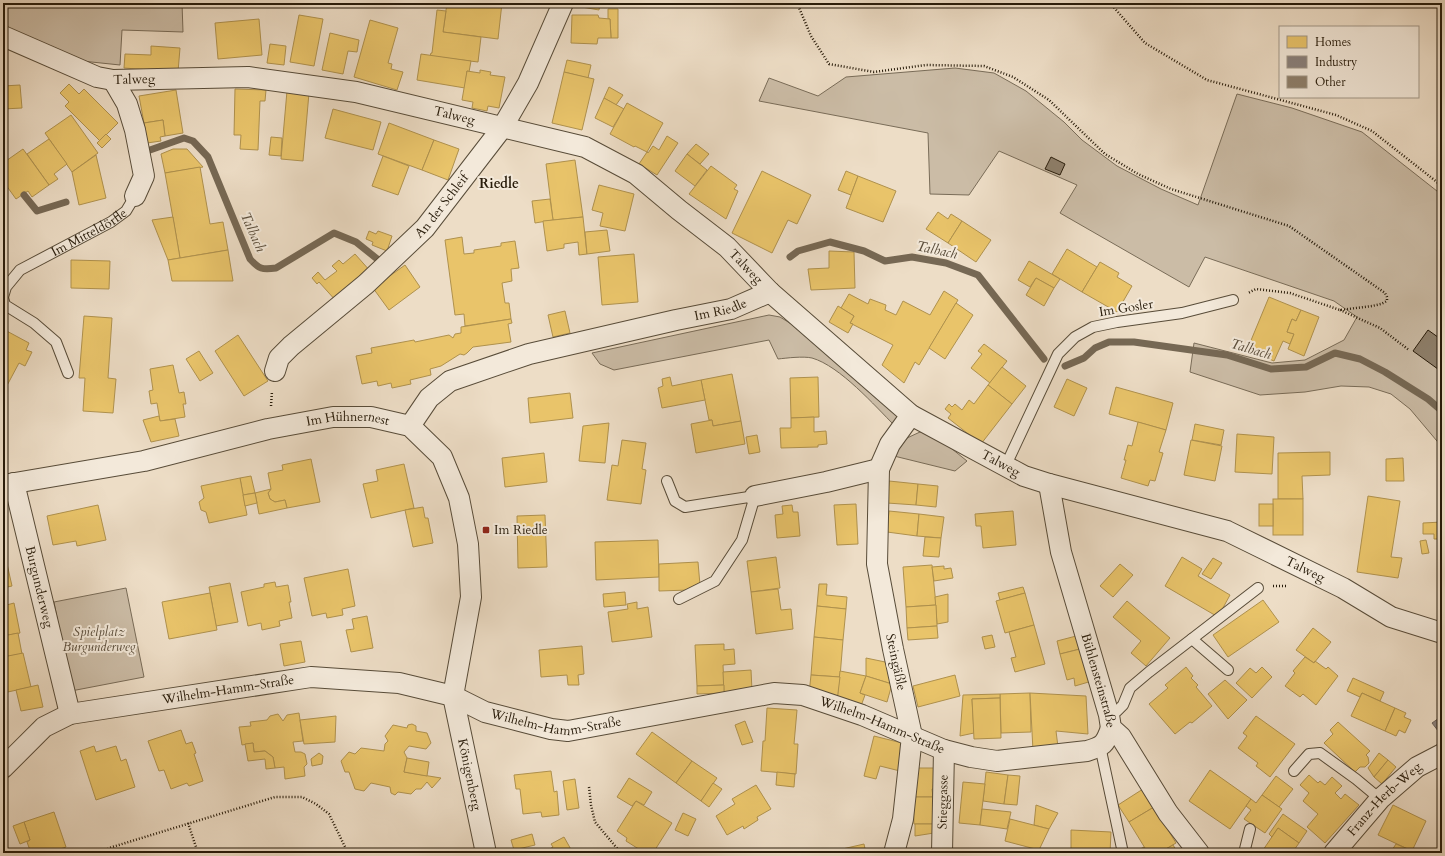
<svg xmlns="http://www.w3.org/2000/svg" width="1445" height="856" font-family="Cardo,serif">
  <style>
    .green { fill: #cbbca6; stroke: #796c58 }
    .homes { fill: #e9c46a; stroke: #af914d }
    .industry { fill: #8a817c; stroke: #6c625a }
    .lines { fill: none; stroke-linecap: round; stroke-linejoin: round }
    .stream { stroke: #766854; stroke-width: 7 }
    .building { fill: #8e806c; stroke: #271b0a }
    .lane-casing { stroke: #584c39; stroke-width: 12 }
    .street-casing { stroke: #584c39; stroke-width: 22 }
    .path { stroke: #271b0a; stroke-width: 2.5; stroke-dasharray: 1 2; stroke-linecap: butt }
    .lane { stroke: #f3e9da; stroke-width: 10 }
    .street { stroke: #f3e9da; stroke-width: 20 }
    .poi-dot { fill: #8f2418; stroke: #f3e9da; stroke-width: 1.5 }
    .labels { text-anchor: middle; dominant-baseline: central; stroke-width: 4; stroke-linejoin: round; paint-order: stroke }
    .street-label { font-size: 13px; fill: #271b0a; stroke: #f3e9da }
    .poi-label { font-size: 13px; fill: #271b0a; stroke: #f3e9da; text-anchor: start }
    .park-label { font-size: 13px; font-style: italic; fill: #584b39; stroke: #f3e9da }
    .neighbourhood-label { font-size: 14px; font-weight: bold; fill: #271b0a; stroke: #f3e9da }
    .water-label { font-size: 14px; font-style: italic; fill: #5b4e3c; stroke: #f3e9da }
  </style>
  <rect width="100%" height="100%" fill="#edddc6"/>
  <filter id="stains"><feTurbulence type="fractalNoise" baseFrequency=".005" numOctaves="4"/><feColorMatrix values="0 0 0 0 .2 0 0 0 0 .09 0 0 0 0 .02 0 0 0 .5 -.17"/></filter>
  <radialGradient id="worn" r=".72"><stop offset=".6" stop-color="#630" stop-opacity="0"/><stop offset="1" stop-color="#630" stop-opacity=".3"/></radialGradient>
  <!-- green -->
  <g class="green">
    <path d="M3,3H182L183,32L122,30L120,65L82,61L3,29Z"/>
    <path d="M955,68L994,73L1026,91L1064,122L1082,140L1117,166L1161,189L1198,205L1237,94L1292,108L1362,132L1442,195V447L1410,409L1391,394L1369,387L1341,386L1305,392L1260,395L1190,372L1194,343L1272,363L1305,360L1344,340L1357,317L1334,301L1205,257L1189,287L1060,213L1077,185L999,151L969,195L930,194L928,133L759,101L769,78L818,96L846,77Z"/>
    <path d="M769,315L780,317L819,341L902,410L895,426C875,406 840,366 812,358C803,356 787,358 778,359L769,340L614,370L600,364L592,353Z"/>
    <path d="M920,432H931L967,461L955,471L894,456L907,438Z"/>
    <path d="M126,588L144,677L71,691L54,602Z"/>
  </g>
  <!-- homes -->
  <g class="homes">
    <path d="M447,3H502L498,39L443,32Z"/>
    <path d="M577,3H595L600,4L599,10L576,6Z"/>
    <path d="M608,9H618V38H611L610,19H608Z"/>
    <path d="M437,10L446,11L443,32L481,37L478,62L430,56L431,53H432Z"/>
    <path d="M299,15L323,19L314,66L290,62Z"/>
    <path d="M572,15H598L599,18L610,19L611,38H598L597,44L571,43Z"/>
    <path d="M259,19L262,55L218,59L215,23Z"/>
    <path d="M370,20L398,28L388,63L392,64L391,69L403,72L397,90L354,77Z"/>
    <path d="M330,33L359,40L357,52L348,51L343,74L322,70Z"/>
    <path d="M270,44L286,46L284,65L267,63Z"/>
    <path d="M151,46L180,48L178,72L124,68L125,54L151,55Z"/>
    <path d="M421,54L471,61L469,72L467,71L465,88L417,80Z"/>
    <path d="M567,60L591,65L588,78L564,72Z"/>
    <path d="M480,70L491,72L490,75L505,77L499,108L488,106L487,111L472,108L473,102L462,100L467,71L480,73Z"/>
    <path d="M564,72L594,79L582,130L552,123Z"/>
    <path d="M69,84L79,94L84,89L118,123L100,141L65,106L69,102L60,93Z"/>
    <path d="M20,85L22,108L3,109V86Z"/>
    <path d="M609,87L623,95L616,105L604,98Z"/>
    <path d="M235,89L266,90L265,101H260L258,150L240,149L241,135H234Z"/>
    <path d="M176,90L183,133L165,136L163,120L144,123L139,96Z"/>
    <path d="M287,91L309,93L303,161L281,159Z"/>
    <path d="M604,98L624,109L613,127L595,118Z"/>
    <path d="M627,103L663,123L647,152L635,146L634,147L610,134Z"/>
    <path d="M333,109L381,122L373,150L325,138Z"/>
    <path d="M71,115L98,153L72,172L45,133Z"/>
    <path d="M163,120L165,136L160,137L161,141L147,143L144,123Z"/>
    <path d="M389,123L434,140L422,170L378,154Z"/>
    <path d="M106,134L111,139L102,148L97,143Z"/>
    <path d="M667,136L678,143L657,175L639,164L647,152L648,153L653,146L659,150Z"/>
    <path d="M271,137L282,138L281,156L269,155Z"/>
    <path d="M49,139L67,164L54,174L58,179L49,185L27,154Z"/>
    <path d="M434,140L459,149L448,180L422,170Z"/>
    <path d="M696,144L709,154L700,164L687,154Z"/>
    <path d="M23,149L49,185L32,197L28,191L16,199L3,181V163Z"/>
    <path d="M173,149H187L203,167L165,173L161,154Z"/>
    <path d="M687,154L707,170L695,186L675,171Z"/>
    <path d="M96,155L106,198L79,205L72,172Z"/>
    <path d="M383,156L409,166L398,195L372,186Z"/>
    <path d="M575,160L583,217L553,220L546,164Z"/>
    <path d="M711,166L737,185L734,189L738,191L726,219L689,194Z"/>
    <path d="M200,167L210,224L223,222L228,250L180,258L165,173Z"/>
    <path d="M762,171L811,195L797,224L788,220L772,253L732,233Z"/>
    <path d="M846,171L858,176L851,195L838,190Z"/>
    <path d="M858,176L896,191L883,222L846,208Z"/>
    <path d="M599,185L634,194L625,231L600,226L603,213L592,210Z"/>
    <path d="M550,199L553,220L535,223L532,201Z"/>
    <path d="M938,212L948,219L951,214L962,221L948,243L926,229Z"/>
    <path d="M173,217L180,258L168,260L152,220Z"/>
    <path d="M583,217L587,254L579,255L578,242L564,244V248L547,251L543,221Z"/>
    <path d="M962,221L991,240L976,262L948,243Z"/>
    <path d="M607,230L610,251L587,254L585,232Z"/>
    <path d="M369,231L376,234L378,231L392,236L387,251L372,245L373,242L366,239Z"/>
    <path d="M462,237L464,254L474,253V250L501,246V243L515,241L519,268L511,269L512,281L502,283L505,303H509L511,319L465,326L464,314L455,315L445,240Z"/>
    <path d="M1067,249L1097,267L1082,292L1052,274Z"/>
    <path d="M228,250L233,281H172L168,260Z"/>
    <path d="M829,251L854,252L855,288L811,290L808,269L829,268Z"/>
    <path d="M355,254L371,272L337,302L319,282L317,284L312,278L318,272L325,280L337,271L332,266L339,260L343,264Z"/>
    <path d="M634,254L638,302L602,305L598,257Z"/>
    <path d="M71,260L110,261L109,289L71,288Z"/>
    <path d="M1029,261L1060,279L1054,288L1036,278L1030,287L1018,280Z"/>
    <path d="M1100,262L1119,273L1117,277L1132,286L1117,312L1082,292Z"/>
    <path d="M405,265L420,287L389,310L373,288Z"/>
    <path d="M1036,278L1054,288L1044,306L1026,295Z"/>
    <path d="M944,291L958,300L919,365L915,362L904,383L882,365L893,345L850,323L854,316L841,308L849,294L868,304L870,299L886,305L885,310L896,315L903,301L930,315Z"/>
    <path d="M1269,297L1301,310L1296,321L1292,319L1287,332L1294,334L1290,344L1283,341L1274,361L1247,350Z"/>
    <path d="M956,303L973,315L945,359L929,348Z"/>
    <path d="M838,306L854,316L850,323L853,324L848,333L829,322Z"/>
    <path d="M1301,310L1319,317L1304,356L1288,349L1294,334L1287,332L1292,319L1296,321Z"/>
    <path d="M565,311L570,333L553,337L548,315Z"/>
    <path d="M84,316L112,318L108,378L116,379L113,413L83,411L85,378H79Z"/>
    <path d="M511,319L512,323L508,324L511,342L473,347L467,353L464,355L460,354L441,366L430,369L431,375L410,380L411,384L392,388L391,383L378,386L377,381L362,384L356,356L372,353L371,348L414,340L415,342L449,335L453,338L455,334L461,333V327Z"/>
    <path d="M3,329L29,343L26,350L32,352L25,366L19,363L3,393Z"/>
    <path d="M238,335L268,381L244,396L215,351Z"/>
    <path d="M984,344L1007,361L990,383L971,368L982,354L978,351Z"/>
    <path d="M199,351L213,373L200,381L186,359Z"/>
    <path d="M173,365L179,393L184,392L186,404H183L185,417L160,421L157,403L151,404L149,391L153,390L150,369Z"/>
    <path d="M1002,367L1026,386L1012,404L988,385Z"/>
    <path d="M732,374L741,421L713,426L712,420H709L701,380Z"/>
    <path d="M670,377L672,386L701,380L705,400L662,408L658,388L663,386L662,379Z"/>
    <path d="M818,377L819,417L791,418L790,378Z"/>
    <path d="M1067,379L1087,388L1074,416L1054,407Z"/>
    <path d="M988,385L1012,404L981,444L948,418L951,414L945,409L949,404L952,407L955,404L962,410L969,400L974,404Z"/>
    <path d="M1116,387L1173,403L1166,430L1109,414Z"/>
    <path d="M570,393L573,418L530,423L528,398Z"/>
    <path d="M159,416L160,421L175,419L179,436L151,442L143,420Z"/>
    <path d="M814,417V432L826,431L827,444L818,445V447L781,448L780,428H791V418Z"/>
    <path d="M712,420L713,426L741,421L745,444L696,453L691,424Z"/>
    <path d="M1138,422L1166,430L1159,452L1163,453L1155,481L1150,480L1148,486L1121,478L1126,460H1124L1128,445L1132,446Z"/>
    <path d="M609,423L605,463L579,461L583,426Z"/>
    <path d="M1195,424L1224,430L1221,445L1192,440Z"/>
    <path d="M1237,434L1274,437L1272,474L1235,472Z"/>
    <path d="M757,435L760,452L749,454L746,437Z"/>
    <path d="M622,440L646,443L642,469L646,470L641,504L607,500L612,465L618,466Z"/>
    <path d="M1191,440L1222,446L1215,481L1184,475Z"/>
    <path d="M1330,452V475L1302,476L1303,499H1278V453Z"/>
    <path d="M544,453L547,482L505,487L502,458Z"/>
    <path d="M1403,458L1404,481H1386V459Z"/>
    <path d="M311,459L320,502L287,508L285,500L275,502L270,499L268,493L271,489L268,473L283,470L282,465Z"/>
    <path d="M404,464L414,508L371,518L363,484L378,481L376,470Z"/>
    <path d="M251,476L255,493L243,495L240,478Z"/>
    <path d="M240,478L247,515L209,523L206,512L201,510L199,502L204,498L201,486Z"/>
    <path d="M889,481L918,484L916,505L887,503Z"/>
    <path d="M918,484L938,486L936,507L916,505Z"/>
    <path d="M271,489L268,493L270,499L275,502L285,500L287,508L259,514L255,493Z"/>
    <path d="M255,493L257,503L245,506L243,495Z"/>
    <path d="M1368,496L1400,501L1391,557L1402,558L1398,578L1357,572Z"/>
    <rect x="1273" y="499" width="30" height="36"/>
    <path d="M856,504L858,544L837,545L834,505Z"/>
    <rect x="1259" y="504" width="14" height="22"/>
    <path d="M98,505L106,540L77,546L76,541L53,545L47,516Z"/>
    <path d="M792,505L793,512H798L800,536L777,538L775,515L783,514L782,506Z"/>
    <path d="M423,507L425,518H428L433,543L413,547L405,510Z"/>
    <path d="M889,511L919,514L917,536L887,532Z"/>
    <path d="M1013,511L1016,545L983,548L981,526H976L975,514Z"/>
    <path d="M919,514L944,517L941,538L917,536Z"/>
    <path d="M545,515L547,567L518,568L517,516Z"/>
    <path d="M1442,522V539H1434V534H1423V523Z"/>
    <path d="M925,537L941,538L939,557L923,556Z"/>
    <path d="M658,540L659,577L596,580L595,542Z"/>
    <path d="M1426,540L1429,553L1422,554L1420,541Z"/>
    <path d="M3,546L12,586L3,588Z"/>
    <path d="M776,557L780,588L751,592L747,561Z"/>
    <path d="M1182,557L1202,569L1198,576L1230,595L1218,617L1165,586Z"/>
    <path d="M1213,558L1222,563L1211,579L1202,574Z"/>
    <path d="M698,562L700,585L689,590L659,591V564Z"/>
    <path d="M1120,564L1133,575L1113,597L1100,586Z"/>
    <path d="M932,565L936,605L906,607L903,567Z"/>
    <path d="M944,566V569L951,568L953,578L934,581L932,567Z"/>
    <path d="M348,569L355,606L342,609L343,615L327,618L326,613L312,616L304,578Z"/>
    <path d="M275,582L276,587L288,585L291,602H289L292,618L279,621L280,626L262,630L261,623L248,626L241,592L264,587V584Z"/>
    <path d="M230,583L238,622L216,626L209,587Z"/>
    <path d="M819,584H827L826,595L847,597L846,609L817,606Z"/>
    <path d="M1023,587L1025,593L1000,600L998,593Z"/>
    <path d="M778,589L781,610L791,609L793,629L756,634L751,592Z"/>
    <path d="M625,592L626,605L604,607L603,594Z"/>
    <path d="M210,593L217,630L169,639L162,602Z"/>
    <path d="M1025,593L1034,625L1005,633L996,601Z"/>
    <path d="M948,594V622L937,624L935,597Z"/>
    <path d="M1263,600L1279,622L1228,657L1213,635Z"/>
    <path d="M1127,601L1170,638L1146,666L1131,653L1141,641L1113,617Z"/>
    <path d="M637,602V609L648,607L652,637L612,642L608,612L628,609L627,604Z"/>
    <path d="M14,603L20,633L3,636V606Z"/>
    <path d="M936,605L937,626L907,628L906,607Z"/>
    <path d="M817,606L846,609L843,640L814,637Z"/>
    <path d="M367,616L373,648L351,652L346,630L354,629L352,619Z"/>
    <path d="M1034,625L1045,664L1015,672L1011,658L1016,657L1009,632Z"/>
    <path d="M937,626L938,638L908,640L907,628Z"/>
    <path d="M1313,628L1331,642L1314,663L1296,650Z"/>
    <path d="M18,633L22,654L3,657V636Z"/>
    <path d="M992,635L995,647L985,649L982,637Z"/>
    <path d="M1080,635L1084,648L1060,654L1057,641Z"/>
    <path d="M814,637L843,640L840,677L811,675Z"/>
    <path d="M301,641L305,662L284,666L280,644Z"/>
    <path d="M724,644V650L734,649L735,664L723,665L724,685L697,686L695,645Z"/>
    <path d="M582,646L584,674L578,675L579,685H568L567,675L541,677L539,650Z"/>
    <path d="M1084,648L1092,681L1075,686L1074,678L1067,680L1060,654Z"/>
    <path d="M23,653L31,687L3,693V657Z"/>
    <path d="M1305,657L1314,663L1315,661L1326,669L1328,667L1338,676L1316,705L1303,694L1300,697L1285,686L1295,673L1293,671Z"/>
    <path d="M866,658L890,663L892,684L866,676Z"/>
    <path d="M1186,667L1193,676L1191,678L1198,685L1196,687L1212,706L1192,723L1190,722L1175,734L1149,704L1168,688L1165,685Z"/>
    <path d="M1262,667L1272,677L1252,698L1236,683L1250,668L1256,673Z"/>
    <path d="M751,670L752,691L724,693L723,672Z"/>
    <path d="M840,671L866,676L860,693L865,695L861,706L837,701Z"/>
    <path d="M811,675L840,677L837,701L809,694Z"/>
    <path d="M955,675L960,696L918,707L913,686Z"/>
    <path d="M866,676L892,684L887,702L860,693Z"/>
    <path d="M1353,678L1384,692L1380,701L1362,693L1360,697L1347,691Z"/>
    <path d="M1225,680L1247,700L1228,719L1208,694Z"/>
    <path d="M38,685L43,707L21,711L16,690Z"/>
    <path d="M724,685V693L697,694V686Z"/>
    <path d="M1030,693L1031,732L1001,733L1000,694Z"/>
    <path d="M1030,693L1086,696L1088,734L1056,731L1058,747L1033,751Z"/>
    <path d="M1362,693L1395,708L1385,731L1351,716Z"/>
    <path d="M1000,694V698L972,699L974,733L960,736L963,695Z"/>
    <path d="M1000,698L1001,738L974,739L972,699Z"/>
    <path d="M767,708L797,710L794,744H798L796,774L761,771L763,741H765Z"/>
    <path d="M1395,708L1406,713L1404,717L1411,720L1405,733L1399,730L1396,736L1385,731Z"/>
    <path d="M299,713L303,741L293,742L295,752H301L305,754L307,764L304,767L305,776L285,779L284,767L275,768L273,757L265,751L254,752L253,743L242,745L239,727L251,726L250,722L267,720L270,716L278,714L283,721L287,715Z"/>
    <path d="M336,716L335,742L304,744L300,720Z"/>
    <path d="M1256,716L1295,744L1270,777L1256,766L1258,763L1238,748L1247,736L1243,733Z"/>
    <path d="M745,721L753,742L742,745L735,725Z"/>
    <path d="M1338,722L1370,751L1366,755L1368,757L1369,763L1365,767H1360L1355,772L1324,743L1333,734L1330,730Z"/>
    <path d="M412,724L416,726V731L427,733L431,743L426,749L409,746L404,752L407,758L404,772L441,778L432,788L427,782L421,789H416L411,794L398,792L395,795L391,793L390,787L371,783L364,791L355,789L349,772H345L341,761L349,752L355,754L361,748L384,751L385,744L388,741L385,736L393,725L407,728L408,725Z"/>
    <path d="M181,730L186,744L192,742L196,753L194,754L203,781L189,786L187,783L171,789L164,770L159,771L148,741Z"/>
    <path d="M652,732L692,761L676,783L636,754Z"/>
    <path d="M874,736L906,744L900,771L880,766L876,779L864,776Z"/>
    <path d="M253,743L254,752L265,751L273,757L275,768L266,769L265,759L248,761L245,744Z"/>
    <path d="M94,746L96,752L116,746L121,761L126,759L135,787L96,800L80,751Z"/>
    <path d="M319,753L323,756L322,764L312,766L311,759Z"/>
    <path d="M1379,753L1388,760L1374,777L1368,768Z"/>
    <path d="M407,758L429,762L427,776L404,772Z"/>
    <path d="M1388,760L1396,767L1382,784L1374,777Z"/>
    <path d="M692,761L717,778L701,801L676,783Z"/>
    <path d="M913,768H934V778L938,789H932L933,797H913Z"/>
    <path d="M1210,770L1251,799L1230,829L1189,801Z"/>
    <path d="M551,771L554,792L557,791L559,815L542,817L541,812L523,814L520,789H516L514,775Z"/>
    <path d="M777,772L795,774L794,787L776,785Z"/>
    <path d="M986,772L1008,775L1004,804L983,801Z"/>
    <path d="M1008,775L1020,776L1017,805L1004,804Z"/>
    <path d="M1309,775L1318,783L1320,781L1325,785L1332,777L1342,786L1335,793L1341,799L1345,794L1359,805L1325,843L1307,827L1318,814L1303,801L1309,793L1300,785Z"/>
    <path d="M1276,776L1293,789L1279,807L1262,795Z"/>
    <path d="M629,778L652,792L644,805L636,801L632,806L617,797Z"/>
    <path d="M575,779L579,808L567,810L563,781Z"/>
    <path d="M963,782L985,784L980,825L959,823Z"/>
    <path d="M713,783L722,789L709,807L701,801Z"/>
    <path d="M756,785L771,809L757,817L758,820L744,829L743,826L727,835L716,816L735,804L732,799Z"/>
    <path d="M1143,789L1154,807L1129,822L1118,805Z"/>
    <path d="M1262,795L1282,809L1265,833L1244,819L1251,810L1246,806L1251,799L1256,803Z"/>
    <path d="M913,797H933V824H914Z"/>
    <path d="M636,801L672,823L653,853H645L626,841L627,838L617,831Z"/>
    <path d="M1036,805L1058,813L1049,829L1034,825Z"/>
    <path d="M1393,805L1426,821L1412,851L1378,835Z"/>
    <path d="M1154,807L1176,843L1159,853H1148L1129,822Z"/>
    <path d="M982,809L1011,812L1007,829L980,825Z"/>
    <path d="M54,812L66,847L49,853H31L27,842L30,840L24,822Z"/>
    <path d="M683,813L696,819L688,836L675,830Z"/>
    <path d="M1283,814L1307,831L1299,843L1278,828L1272,837L1269,834Z"/>
    <path d="M1010,819L1049,829L1039,850L1005,841Z"/>
    <path d="M24,822L30,840L20,844L13,826Z"/>
    <path d="M915,824H933L934,833L915,836Z"/>
    <path d="M1278,828L1299,843L1292,853H1261Z"/>
    <path d="M1071,830L1111,832L1110,853H1071Z"/>
    <path d="M532,834L535,845L514,850L511,840Z"/>
    <path d="M564,837L573,853H543L553,847L551,844Z"/>
    <path d="M864,844L866,853H825Z"/>
    <path d="M1396,844L1408,849L1406,853H1398L1392,850Z"/>
    <path d="M1173,845L1178,853H1159Z"/>
    <path d="M1144,847L1148,853H1133Z"/>
  </g>
  <!-- industry -->
  <path class="industry" d="M1442,716V736L1432,723Z"/>
  <g class="lines">
    <!-- stream -->
    <g class="stream">
      <path d="M150,150L184,138L193,141L208,157L250,259C259,269 262,270 276,268L334,233L356,242L381,262"/>
      <path d="M24,195L37,211L66,202"/>
      <path d="M790,257L798,251L830,242L864,251L885,261L912,257L946,263L978,275L1044,359"/>
      <path d="M1065,366L1084,358L1095,348L1109,342H1134L1227,355L1271,369L1306,367L1335,353L1360,359L1385,372L1428,399L1442,411"/>
    </g>
  </g>
  <!-- building -->
  <g class="building">
    <path d="M1051,157L1065,164L1060,175L1045,169Z"/>
    <path d="M1428,330L1442,340V372L1413,351Z"/>
  </g>
  <g class="lines">
    <!-- lane casing -->
    <g class="lane-casing">
      <g id="lane">
        <path id="s1" d="M3,297L6,287L20,270L111,222L126,211L135,196"/>
        <path d="M3,298L5,305L34,323L56,342L68,373"/>
        <path d="M1006,465L1058,354L1075,337L1093,327L1117,322L1182,313L1233,300"/>
        <path d="M667,481L675,501L685,507L755,496L742,540L715,581L679,599"/>
        <path d="M1192,639L1228,670"/>
        <path d="M1109,715L1117,711L1123,705L1130,688L1149,672L1258,588"/>
        <path d="M1100,746L1123,853"/>
        <path d="M1294,771L1309,754L1320,753L1356,779L1380,799"/>
        <path d="M1244,853L1250,829"/>
      </g>
    </g>
    <!-- street casing -->
    <g class="street-casing">
      <g id="street">
        <path id="s2" d="M3,36L97,77L113,80L248,77L356,92L585,147L636,174L679,210L727,247L770,292L911,415L1024,476L1049,484L1227,531L1343,588L1391,617L1442,633"/>
        <path d="M113,80L127,104L135,130L144,176L135,196"/>
        <path id="s3" d="M275,371L279,358L291,346L366,284L425,228L502,128L528,83L563,3"/>
        <path id="s4" d="M410,426L429,398L450,381L529,354L676,320L731,309L770,292"/>
        <path id="s5" d="M14,483L70,714"/>
        <path id="s6" d="M1049,484L1061,552L1109,715L1111,728L1121,737L1168,813L1199,853"/>
        <path id="s7" d="M3,485L144,461L268,429L333,417H371L410,426L442,457L459,498L468,544L471,597L453,696L486,853"/>
        <path d="M755,496L826,482L879,469"/>
        <path id="s8" d="M3,768L44,727L70,714L311,677L399,683L453,696L485,712L520,721L551,729L568,731L774,693L803,695L862,715L944,750L971,757L997,761L1087,751C1103,746 1105,745 1111,728"/>
        <path d="M894,853L903,819L912,736L893,649L877,564L879,469L890,444L911,415"/>
        <path id="s9" d="M942,853L944,750"/>
        <path id="s10" d="M1334,853L1380,799L1417,767L1442,754"/>
      </g>
    </g>
    <!-- path -->
    <g class="path">
      <path d="M797,3L811,36L829,64L874,72L926,65L984,66L1013,77L1049,100L1105,154L1138,174L1171,189L1289,226L1385,293L1387,297V301L1381,304L1372,306L1340,310L1290,293L1256,289L1248,293"/>
      <path d="M1110,3L1145,43L1207,80L1336,115L1372,131L1442,186"/>
      <path d="M1340,310L1380,328L1409,350"/>
      <path d="M271,406L272,391"/>
      <path d="M1273,586H1288"/>
      <path d="M589,787L591,805L595,822L621,853"/>
      <path d="M188,823L198,853"/>
      <path d="M103,853L109,848L275,797H302L316,804L329,814L348,853"/>
    </g>
    <!-- lane -->
    <use href="#lane" class="lane"/>
    <!-- street -->
    <use href="#street" class="street"/>
  </g>
  <!-- markers -->
  <rect class="poi-dot" x="482" y="526" width="8" height="8" rx="2"/>
  <g class="labels">
    <!-- street labels -->
    <g class="street-label">
      <text stroke="none"><textPath href="#s2" startOffset="140">Talweg</textPath></text>
      <text stroke="none"><textPath href="#s2" startOffset="464">Talweg</textPath></text>
      <text stroke="none"><textPath href="#s3" startOffset="237">An der Schleif</textPath></text>
      <text stroke="none"><textPath href="#s1" startOffset="111">Im Mitteldörfle</textPath></text>
      <text stroke="none"><textPath href="#s2" startOffset="800">Talweg</textPath></text>
      <text transform="translate(1126 308) rotate(-9)">Im Gosler</text>
      <text stroke="none"><textPath href="#s4" startOffset="341">Im Riedle</textPath></text>
      <text stroke="none"><textPath href="#s7" startOffset="352">Im Hühnernest</textPath></text>
      <text stroke="none"><textPath href="#s2" startOffset="1124">Talweg</textPath></text>
      <text stroke="none"><textPath href="#s2" startOffset="1448">Talweg</textPath></text>
      <text stroke="none"><textPath href="#s5" startOffset="107">Burgunderweg</textPath></text>
      <text transform="translate(896 662) rotate(78)">Steingäßle</text>
      <text stroke="none"><textPath href="#s6" startOffset="203">Bühlensteinstraße</textPath></text>
      <text stroke="none"><textPath href="#s8" startOffset="247">Wilhelm-Hamm-Straße</textPath></text>
      <text stroke="none"><textPath href="#s8" startOffset="583">Wilhelm-Hamm-Straße</textPath></text>
      <text stroke="none"><textPath href="#s8" startOffset="919">Wilhelm-Hamm-Straße</textPath></text>
      <text stroke="none"><textPath href="#s7" startOffset="785">Königenberg</textPath></text>
      <text stroke="none"><textPath href="#s10" startOffset="74">Franz-Herb-Weg</textPath></text>
      <text stroke="none"><textPath href="#s9" startOffset="51">Stieggasse</textPath></text>
    </g>
    <!-- poi labels -->
    <g class="poi-label">
      <text x="494" y="530">Im Riedle</text>
    </g>
    <!-- park labels -->
    <g class="park-label">
      <text x="99" y="632">Spielplatz<tspan x="99" dy="15">Burgunderweg</tspan></text>
    </g>
    <!-- neighbourhood labels -->
    <g class="neighbourhood-label">
      <text x="499" y="183">Riedle</text>
    </g>
    <!-- water labels -->
    <g class="water-label">
      <text transform="translate(253 232) rotate(66)">Talbach</text>
      <text transform="translate(937 250) rotate(12)">Talbach</text>
      <text transform="translate(1251 349) rotate(16)">Talbach</text>
    </g>
  </g>
  <!-- margin -->
  <rect width="1445" height="856" fill="none" stroke="#edddc6" stroke-width="16"/>
  <rect x="4" y="4" width="1437" height="848" fill="none" stroke="#271b0a" stroke-width="2"/>
  <rect x="8" y="8" width="1429" height="840" fill="none" stroke="#271b0a"/>
  <!-- legend -->
  <rect x="1279" y="26" width="140" height="72" fill="#f3e9da" stroke="#a19787"/>
  <rect x="1287" y="36" width="20" height="12" fill="#e9c46a" stroke="#a19787"/>
  <text x="1315" y="46" font-size="12" fill="#271b0a">Homes</text>
  <rect x="1287" y="56" width="20" height="12" fill="#8a817c" stroke="#a19787"/>
  <text x="1315" y="66" font-size="12" fill="#271b0a">Industry</text>
  <rect x="1287" y="76" width="20" height="12" fill="#8e806c" stroke="#a19787"/>
  <text x="1315" y="86" font-size="12" fill="#271b0a">Other</text>
  <rect width="100%" height="100%" filter="url(#stains)"/>
  <rect width="100%" height="100%" fill="url(#worn)"/>
</svg>
